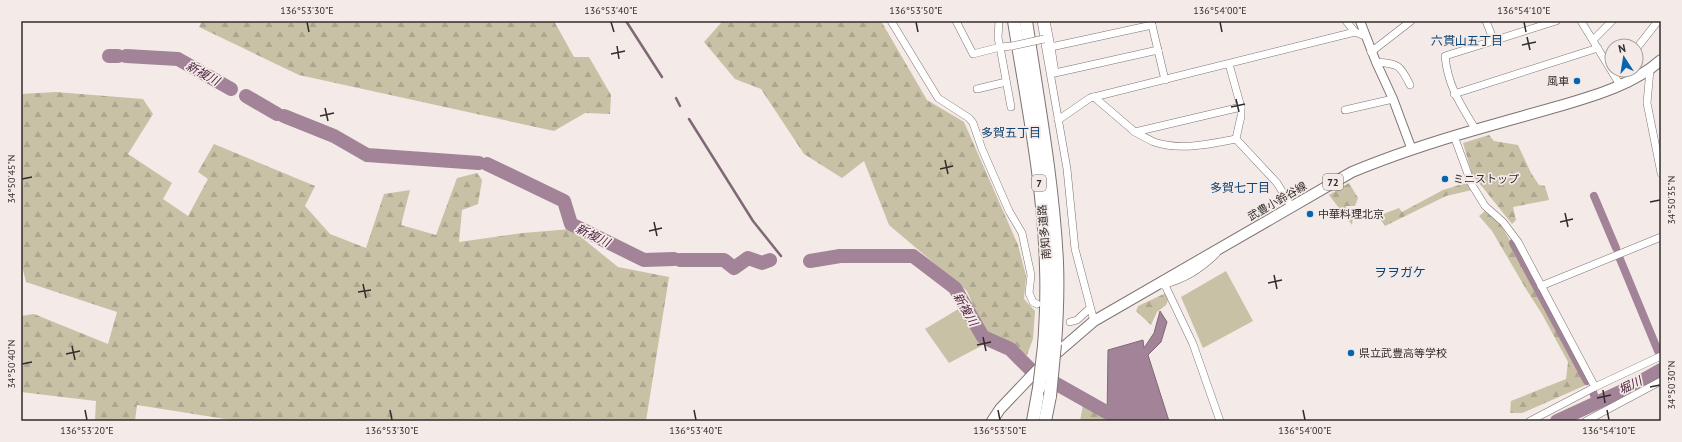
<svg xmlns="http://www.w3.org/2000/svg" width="1682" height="442" font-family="'PT Sans','Noto Sans JP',sans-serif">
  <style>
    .forest { fill: url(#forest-firs) }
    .park { fill: #c8c1a5 }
    .water { fill: #a28397; stroke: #806977 }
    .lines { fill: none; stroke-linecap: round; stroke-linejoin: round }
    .stream { stroke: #806977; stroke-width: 2.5 }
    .canal { stroke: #a28397; stroke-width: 8 }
    .river { stroke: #a28397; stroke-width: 14 }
    .minor-casing { stroke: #7d7472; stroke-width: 8 }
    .tertiary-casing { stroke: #7d7472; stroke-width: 10 }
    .primary-casing { stroke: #7d7472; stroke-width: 12 }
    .motorway-casing { stroke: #7d7472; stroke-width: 14 }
    .minor { stroke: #fff; stroke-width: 7 }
    .tertiary { stroke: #fff; stroke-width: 8 }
    .primary { stroke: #fff; stroke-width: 10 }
    .motorway { stroke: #fff; stroke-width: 12 }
    .minor-bridge-casing { stroke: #7d7472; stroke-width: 8; stroke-linecap: butt }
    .motorway-bridge-casing { stroke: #7d7472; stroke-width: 14; stroke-linecap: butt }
    .minor-bridge { stroke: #fff; stroke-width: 7 }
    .motorway-bridge { stroke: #fff; stroke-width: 12 }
    .ticks { fill: none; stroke: #312d2c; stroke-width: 1.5 }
    .poi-dot { fill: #0764b1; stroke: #f4eae7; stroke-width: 1.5 }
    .labels { text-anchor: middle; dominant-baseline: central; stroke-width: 3.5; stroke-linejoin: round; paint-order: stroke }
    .shield { fill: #f4eae7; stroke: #6c6664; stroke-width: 1 }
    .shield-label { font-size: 10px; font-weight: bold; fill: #312d2c }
    .poi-label { font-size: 11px; fill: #312d2c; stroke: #f4eae7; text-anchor: start }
    .street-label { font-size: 11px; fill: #312d2c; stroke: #f4eae7 }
    .neighbourhood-label { font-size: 12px; fill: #0d4273; stroke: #f4eae7 }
    .water-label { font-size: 12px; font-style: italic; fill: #4c2240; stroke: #f4eae7 }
    .quarter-label { font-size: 13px; fill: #0d4273; stroke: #f4eae7 }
    .neatline { fill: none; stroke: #312d2c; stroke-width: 1.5 }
    .ticks-label { font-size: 10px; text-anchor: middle; fill: #312d2c }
  </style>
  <defs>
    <pattern id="forest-firs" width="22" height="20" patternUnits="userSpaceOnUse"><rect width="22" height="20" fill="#c8c1a5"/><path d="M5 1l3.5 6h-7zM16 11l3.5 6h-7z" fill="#aca68e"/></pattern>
  </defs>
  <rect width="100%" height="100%" fill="#f4eae7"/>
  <!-- forest -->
  <g class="forest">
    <path d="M202,21H554L574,57H589L611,95L610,114L585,113L554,131L299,75L199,27Z"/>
    <path d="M719,21H881L927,100L964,122L1018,245L1026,276L1024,299L1035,311L1033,339L1027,355L985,334L967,291L889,225L864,161L842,178L804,154L761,89L735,79L704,42L721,23Z"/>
    <path d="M56,92L143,99L153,114L128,154L172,183L163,199L188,216L208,179L198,172L214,144L315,186L305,206L330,234L366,248L384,194L410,190L401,225L436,235L457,178L477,173L482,180L478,204L462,210L459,242L523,233L571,229L618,267L669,277L646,421H238L137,405L135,421H95L96,401L21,392V316L34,314L108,344L117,312L26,282L21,262V94Z"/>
    <path d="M1489,135L1494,141L1518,145L1531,173L1539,185L1545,186L1549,200L1513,207L1516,220L1512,224L1472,174L1463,143Z"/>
    <path d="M1469,182L1472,190L1446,196L1385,226L1378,216L1399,208L1402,212L1443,190Z"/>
    <path d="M1349,183L1358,198L1355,206H1345L1353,217L1352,225L1329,195Z"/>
    <path d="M1485,211L1500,224L1520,257L1583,373L1586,385L1522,413H1510L1511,401L1566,379L1568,362L1542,314L1526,289L1492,231L1479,216Z"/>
    <path d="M1166,293L1169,298L1166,305L1157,312L1151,325L1136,311L1138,306Z"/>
    <path d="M1083,405L1102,412L1105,421H1080Z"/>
  </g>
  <!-- park -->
  <g class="park">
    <path d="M1226,271L1253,321L1203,348L1181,297Z"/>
    <path d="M960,308L983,345L949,363L925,329Z"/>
  </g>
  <!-- water -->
  <path class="water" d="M1160,311L1167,322L1161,342L1148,355L1169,421H1107L1108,350L1143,340L1144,348L1154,333Z"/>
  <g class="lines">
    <!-- stream -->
    <g class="stream">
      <path d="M626,21L662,77"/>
      <path d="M676,98L680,106"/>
      <path d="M689,119L753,221L781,256"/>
    </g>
    <!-- canal -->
    <g class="canal">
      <path d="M1594,196L1616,248"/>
      <path d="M1513,243L1587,381"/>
      <path d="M1620,259L1658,351"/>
      <path d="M1593,392L1596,401"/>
    </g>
    <!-- river -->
    <g class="river">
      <path d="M109,56H118"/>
      <path d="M126,56L178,59L231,89"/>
      <path d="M246,96L277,114"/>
      <path d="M284,116L334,136L367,155L479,163"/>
      <path d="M487,164L564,201L571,224L644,260L674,259"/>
      <path d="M680,260H724L734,268L748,258L762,263L770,260"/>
      <path d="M810,261L840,256H913L955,288L983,337L1010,349L1030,369L1108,413"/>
      <path d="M1557,421L1631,387L1661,370"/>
    </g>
    <!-- minor casing -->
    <g class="minor-casing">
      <g id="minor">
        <path d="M891,21L938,98L969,118L973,123L982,149L1009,211L1022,233L1031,275L1029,293L1033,302L1037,304"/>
        <path d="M956,21L973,54L1000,47L1011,107"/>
        <path d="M999,21L998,38L1000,47L1012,46"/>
        <path d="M1041,21L1067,169L1075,249L1094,321"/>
        <path d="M1046,21L1051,47"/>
        <path d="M1151,21L1165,80"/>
        <path d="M1346,21L1355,32L1365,36"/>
        <path d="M1486,21L1494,41"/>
        <path d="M1581,21L1620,85"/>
        <path d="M1152,25L1051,47L1055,73L1158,50"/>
        <path d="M1593,40L1612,21"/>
        <path d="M1636,49L1658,21"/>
        <path d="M1371,52L1411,21"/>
        <path d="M1376,62C1398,64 1400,64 1410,85"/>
        <path d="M1650,70L1647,103L1661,173"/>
        <path d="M977,89L1006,82"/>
        <path d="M1454,94L1598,48"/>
        <path d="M1094,97L1135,132L1241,107L1229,64"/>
        <path d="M1241,107V116L1236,139L1277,183L1291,206"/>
        <path d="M1345,110L1393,99"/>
        <path d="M1058,120L1090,98L1355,32"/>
        <path d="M1476,130C1461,105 1448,87 1445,56L1556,21"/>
        <path d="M1135,132C1141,135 1147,139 1154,142C1181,151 1210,144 1236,139"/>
        <path d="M1454,136L1472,185L1485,206L1503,222L1518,242L1595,387"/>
        <path d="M1163,281L1193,344L1220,421"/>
        <path d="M1162,285C1185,279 1199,270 1216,254"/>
        <path d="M1541,286L1661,237"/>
        <path d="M1070,322L1077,320L1090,308"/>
        <path d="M1530,421L1595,387L1661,356"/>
        <path d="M1586,421L1661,381"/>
      </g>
    </g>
    <!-- tertiary casing -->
    <g class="tertiary-casing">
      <path id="tertiary" d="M1360,21L1376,62L1393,99L1412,150"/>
    </g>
    <!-- primary casing -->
    <g class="primary-casing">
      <path id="primary" d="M992,421L1000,409L1037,370L1094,321L1352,172C1393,155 1436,141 1478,129C1506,121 1535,113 1563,105C1597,95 1634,84 1661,60"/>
    </g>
    <!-- motorway casing -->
    <g class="motorway-casing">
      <g id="motorway">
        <path d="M1014,21C1027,102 1044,185 1046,267C1047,293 1046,319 1044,346"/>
        <path d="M1026,21C1038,101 1053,181 1057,262C1058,289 1057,317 1055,344"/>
        <path d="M1033,421L1039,388"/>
        <path d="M1045,421L1050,396"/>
      </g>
    </g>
    <!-- minor -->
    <use href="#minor" class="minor"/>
    <!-- tertiary -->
    <use href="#tertiary" class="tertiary"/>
    <!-- primary -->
    <use href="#primary" class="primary"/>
    <!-- motorway -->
    <use href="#motorway" class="motorway"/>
    <!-- minor-bridge casing -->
    <g class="minor-bridge-casing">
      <path id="minor-bridge" d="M1012,46L1044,39"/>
    </g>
    <!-- motorway-bridge casing -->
    <g class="motorway-bridge-casing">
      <g id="motorway-bridge">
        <path d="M1039,388L1044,346"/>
        <path d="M1050,396L1055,344"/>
      </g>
    </g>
    <!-- minor-bridge -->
    <use href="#minor-bridge" class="minor-bridge"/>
    <!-- motorway-bridge -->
    <use href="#motorway-bridge" class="motorway-bridge"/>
  </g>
  <!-- ticks -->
  <path class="ticks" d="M307,22L309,32M611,22L614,32M916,22L918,32M1220,22L1222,32M1524,22L1526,32M1527,37L1530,50M1522,45L1536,42M617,46L619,59M611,54L625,51M1236,99L1239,112M1231,107L1245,104M325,108L328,121M320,116L334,113M945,160L948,174M940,169L953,166M22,179L32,177M1650,202L1660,200M1565,213L1568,227M654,222L657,236M1560,222L1573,219M649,231L662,228M1274,275L1277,289M1268,283L1282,280M363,284L366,298M358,292L371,290M983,337L986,351M977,345L991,342M72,346L75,360M66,354L80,351M22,364L32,362M1650,387L1660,385M1603,390L1605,403M1597,398L1611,395M85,410L87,420M390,410L392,420M694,410L696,420M998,410L1000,420M1303,410L1305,420M1607,410L1609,420"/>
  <!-- markers -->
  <g class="poi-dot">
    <circle cx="1577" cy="81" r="4"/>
    <circle cx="1445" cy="179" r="4"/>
    <circle cx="1310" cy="214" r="4"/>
    <circle cx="1351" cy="353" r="4"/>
  </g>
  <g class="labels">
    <!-- shield labels -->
    <g class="shield">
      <rect x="1323" y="174" width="20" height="16" rx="3"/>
      <rect x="1032" y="175" width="14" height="16" rx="3"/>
    </g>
    <g class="shield-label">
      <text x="1333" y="182">72</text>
      <text x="1039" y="183">7</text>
    </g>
    <!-- poi labels -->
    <g class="poi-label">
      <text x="1569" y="81" text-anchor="end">風車</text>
      <text x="1453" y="179">ミニストップ</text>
      <text x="1318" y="214">中華料理北京</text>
      <text x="1359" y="353">県立武豊高等学校</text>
    </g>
    <!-- street labels -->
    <g class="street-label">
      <text transform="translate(1277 201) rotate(-30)">武豊小鈴谷線</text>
      <text transform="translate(1044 232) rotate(-95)">南知多道路</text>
    </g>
    <!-- neighbourhood labels -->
    <g class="neighbourhood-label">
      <text x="1467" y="40">六貫山五丁目</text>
      <text x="1011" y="132">多賀五丁目</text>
      <text x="1240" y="187">多賀七丁目</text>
    </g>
    <!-- water labels -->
    <g class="water-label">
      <text transform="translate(203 73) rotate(29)">新複川</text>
      <text transform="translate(593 235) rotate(26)">新複川</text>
      <text transform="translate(966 309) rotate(60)">新複川</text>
      <text transform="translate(1630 385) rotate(-26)">堀川</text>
    </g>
    <!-- quarter labels -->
    <g class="quarter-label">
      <text x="1400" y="272">ヲヲガケ</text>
    </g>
  </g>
  <!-- border -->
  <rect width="1682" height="442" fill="none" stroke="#f4eae7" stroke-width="44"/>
  <!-- north arrow -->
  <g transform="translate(1624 58) rotate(348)"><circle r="19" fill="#f4eae7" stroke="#a69e9c"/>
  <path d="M0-3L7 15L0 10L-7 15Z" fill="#0764b1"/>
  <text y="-6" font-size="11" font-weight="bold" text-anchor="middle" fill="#312d2c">N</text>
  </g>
  <rect x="22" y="22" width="1638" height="398" class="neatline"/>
  <g class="ticks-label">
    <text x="307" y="14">136°53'30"E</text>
    <text x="611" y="14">136°53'40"E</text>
    <text x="916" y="14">136°53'50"E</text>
    <text x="1220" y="14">136°54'00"E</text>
    <text x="1524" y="14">136°54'10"E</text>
    <text transform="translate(11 179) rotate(-90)" y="4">34°50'45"N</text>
    <text transform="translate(1671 200) rotate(-90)" y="4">34°50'35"N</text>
    <text transform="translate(11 364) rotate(-90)" y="4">34°50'40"N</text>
    <text transform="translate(1671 385) rotate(-90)" y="4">34°50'30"N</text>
    <text x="87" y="434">136°53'20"E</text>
    <text x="392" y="434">136°53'30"E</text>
    <text x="696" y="434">136°53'40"E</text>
    <text x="1000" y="434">136°53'50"E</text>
    <text x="1305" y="434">136°54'00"E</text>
    <text x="1609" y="434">136°54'10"E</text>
  </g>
</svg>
